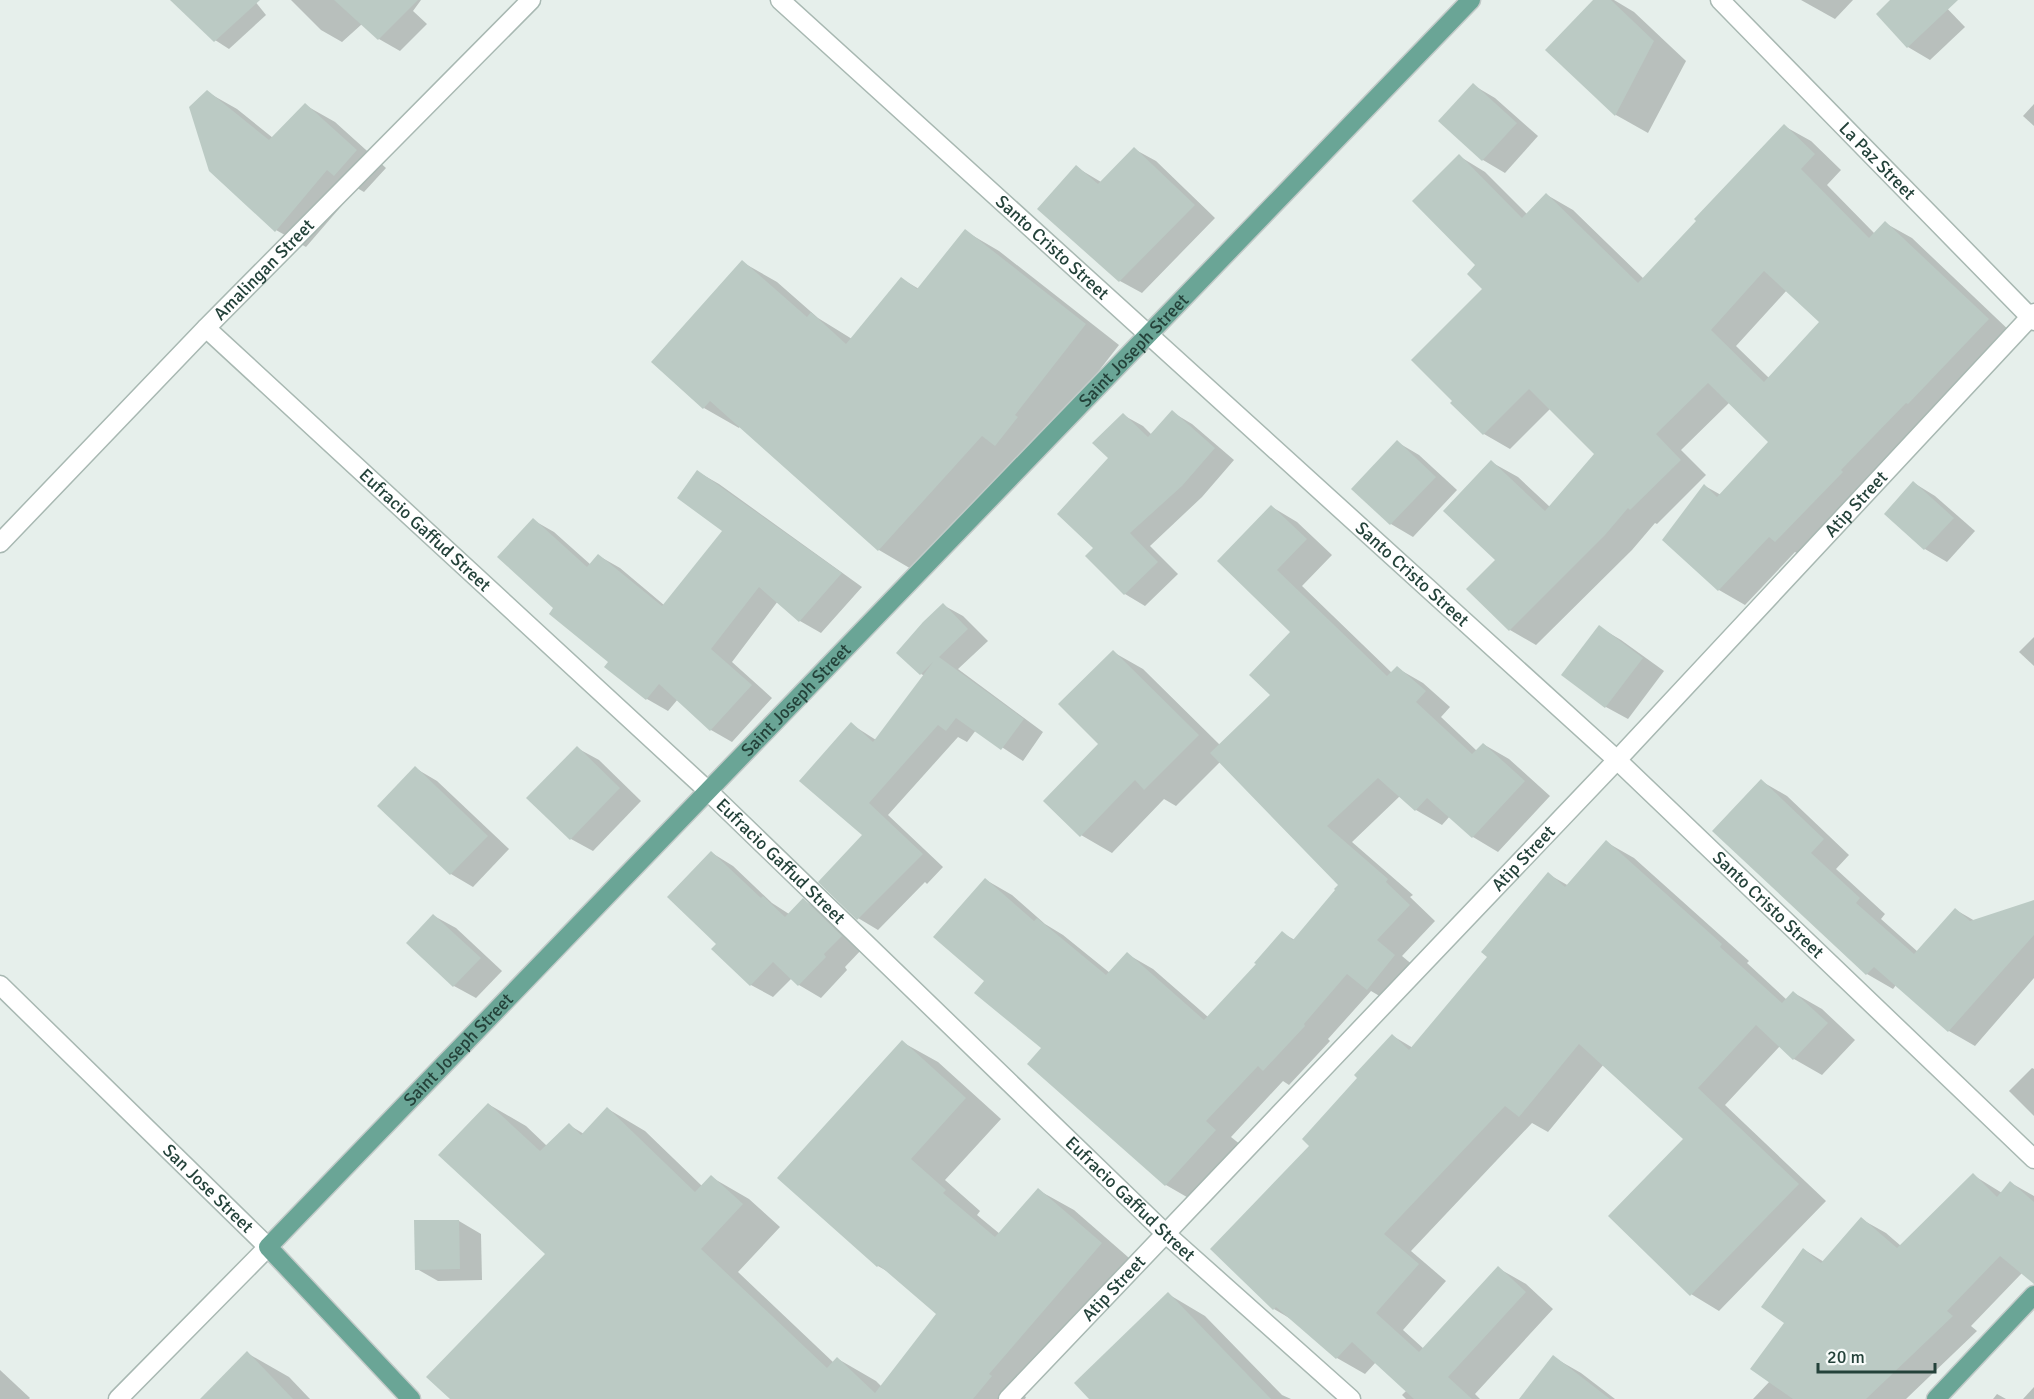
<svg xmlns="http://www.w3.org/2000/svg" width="2034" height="1399" font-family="Signika,sans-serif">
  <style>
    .shadow { fill: #0003; fill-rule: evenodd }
    .building { fill: #bbcac4; fill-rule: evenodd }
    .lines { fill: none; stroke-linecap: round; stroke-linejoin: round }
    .minor-casing { stroke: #a8b8b2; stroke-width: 21 }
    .major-casing { stroke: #c2cac8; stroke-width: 21 }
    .minor { stroke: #fff; stroke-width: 18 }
    .major { stroke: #6aa596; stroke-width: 18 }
    .labels { text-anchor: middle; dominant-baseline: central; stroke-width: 4.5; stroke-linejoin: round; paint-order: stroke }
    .street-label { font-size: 18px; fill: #24423a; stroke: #f7fbf9 }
  </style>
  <rect width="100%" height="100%" fill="#e6efeb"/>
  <!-- shadow -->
  <g class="shadow">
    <path d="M192,0H254L266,15L229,49L215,40Z"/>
    <path d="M291,0H421L413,11L427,24L400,51L379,39L362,24L342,42L321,30Z"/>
    <path d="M1595,0H1614L1634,12L1686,61L1648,133L1616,115L1547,50Z"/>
    <path d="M1801,0H1853L1835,19Z"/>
    <path d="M1893,0H1939L1965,27L1930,60L1908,47L1878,14Z"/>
    <path d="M1473,85L1495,98L1538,136L1505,173L1483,160L1440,121Z"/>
    <path d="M207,92L237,109L273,138L305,105L335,122L386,168L364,192L357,188L306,247L276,230Z"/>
    <path d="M2034,104V126L2023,116Z"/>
    <path d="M1784,126L1811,141L1841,170L1827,185L1875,234L1885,223L1912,238L2014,335L1802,556L1795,552L1745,605L1719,590L1705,486L1721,495L1770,441L1730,402L1681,450L1706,475L1657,524L1655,523L1632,550L1536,645L1510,630L1497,560L1491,462L1518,477L1550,507L1596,454L1551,408L1510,449L1484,434V289L1477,265L1459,156L1485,172L1527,214L1547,195L1573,210L1644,279ZM1787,290L1821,322L1769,378L1736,346Z"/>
    <path d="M1134,149L1156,161L1215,218L1142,293L1120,281L1076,167L1101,182Z"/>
    <path d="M965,231L999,251L1119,345L1049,435L1030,465L1016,457L913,570L879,550L740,426L739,428L704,408L742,262L777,282L818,318L852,339L902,279L919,289Z"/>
    <path d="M1172,412L1192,424L1234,460L1202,497L1150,546L1178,574L1145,606L1125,594L1095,548L1110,458L1123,415L1143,426L1152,435Z"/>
    <path d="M1397,442L1419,455L1457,490L1413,537L1391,524Z"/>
    <path d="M698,472L719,484L862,587L821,633L800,621L778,601L732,662L772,698L732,742L711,730L678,699L668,711L647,699L606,667L610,662L555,608L533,520L554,532L591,565L599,556L620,568L664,605L724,531Z"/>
    <path d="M1914,483L1935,496L1975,531L1947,562L1925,549L1886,514Z"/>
    <path d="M1272,507L1297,522L1332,555L1302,586L1392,673L1397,668L1423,683L1450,707L1441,717L1477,751L1483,744L1509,759L1550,796L1498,852L1473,837L1450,816L1442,825L1416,810L1400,796L1352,842L1413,895L1410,897L1435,921L1402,956L1420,971L1393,1004L1371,991L1328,1039L1330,1041L1289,1085L1283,1081L1231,1137L1241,1145L1192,1200L1166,1185L1029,1063L1043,1048L986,981V880L1012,895L1045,924L1063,935L1110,973L1127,954L1153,969L1208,1017L1258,964L1282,933L1295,940L1340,885L1221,761L1176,806L1164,799L1112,853L1081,835L1100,744L1113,652L1143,669L1220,745L1273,695L1293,632L1219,561Z"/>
    <path d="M943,605L963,616L988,641L958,669L1043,732L1023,761L976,730L967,742L958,737L888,815L943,867L927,884L925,882L878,930L858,918L864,835L851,724L876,740L925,676L921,674Z"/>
    <path d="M1599,627L1621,640L1664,671L1628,719L1606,707Z"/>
    <path d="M2034,637V666L2019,652Z"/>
    <path d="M577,748L599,760L641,801L593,851L571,839Z"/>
    <path d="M415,768L437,781L509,849L473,887L451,874L379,806Z"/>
    <path d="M1761,781L1787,796L1849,855L1836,869L1885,914L1881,919L1918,952L1956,910L1975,921L2034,907V978L1975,1046L1949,1031L1896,985L1893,989L1867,974L1714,831Z"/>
    <path d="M1606,842L1634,858L1749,961L1747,963L1787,1000L1794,993L1822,1009L1855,1040L1822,1075L1794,1059L1780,1046L1725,1105L1826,1201L1719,1311L1691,1294L1685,1138L1604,1064L1548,1132L1532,1123L1411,1251L1446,1281L1403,1330L1424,1349L1498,1268L1526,1284L1553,1309L1475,1394L1480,1399H1406L1402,1395L1407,1390L1376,1362L1365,1374L1337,1358L1291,1319L1274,1309L1311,1146L1359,1078L1393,1036L1413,1048L1489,957L1548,874L1569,886Z"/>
    <path d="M712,853L733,866L772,903L789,914L803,900L825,913L862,949L845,967L847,970L821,998L799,985L792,978L773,997L751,985L714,949L719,944Z"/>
    <path d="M434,916L456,928L502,971L476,998L454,986Z"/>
    <path d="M902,1042L938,1062L1001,1119L945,1180L980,1211L977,1215L1000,1234L1038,1190L1074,1210L1136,1264L1023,1395L1026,1397L1025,1399H452L547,1254L488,1104L526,1126L547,1146L569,1125L584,1134L608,1109L645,1131L702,1186L711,1177L749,1199L780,1227L738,1272L834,1363L838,1359L876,1381L882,1387L938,1314L892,1274L878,1266Z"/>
    <path d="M2032,1068L2034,1069V1116L2009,1091Z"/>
    <path d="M1973,1175L2002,1193L2011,1183L2034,1196V1280L2022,1273L1971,1326L1977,1331L1906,1399H1753L1770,1381L1803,1249L1824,1262L1861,1219L1886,1233L1901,1246Z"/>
    <path d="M416,1221H459L481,1234L482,1280L438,1281L417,1269Z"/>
    <path d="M1168,1294L1205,1316L1282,1395L1291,1399H1091Z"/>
    <path d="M247,1353L289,1377L310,1399H202Z"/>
    <path d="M1553,1357L1581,1373L1615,1399H1521Z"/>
    <path d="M0,1370L30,1398L29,1399H0Z"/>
    <path d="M2034,1387V1399H2023Z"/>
    <path d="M1997,1394L2006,1399H1993Z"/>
  </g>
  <!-- building -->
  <g class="building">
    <path d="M170,0H260L214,42Z"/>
    <path d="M334,0H418L378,40Z"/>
    <path d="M1593,0H1611L1654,41L1615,116L1545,50Z"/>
    <path d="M1890,0H1958L1907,48L1876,14Z"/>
    <path d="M1473,83L1517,123L1482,161L1438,121Z"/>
    <path d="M207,90L269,140L305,103L357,150L334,176L327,170L275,232L209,171L189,107Z"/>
    <path d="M1784,124L1815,154L1801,169L1869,238L1885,221L1989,319L1908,404L1906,403L1841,470L1843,472L1775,542L1769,537L1718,591L1662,540L1704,484L1717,497L1768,442L1708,383L1656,434L1681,460L1630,510L1628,508L1605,535L1509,631L1466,589L1495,560L1443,511L1491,460L1545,511L1594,454L1529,389L1483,435L1450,403L1452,401L1411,360L1482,289L1467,274L1475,265L1412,201L1459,154L1522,218L1546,193L1638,283L1696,221L1694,219ZM1764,271L1819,322L1764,382L1711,330Z"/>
    <path d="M1134,147L1195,205L1119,282L1037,209L1076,165L1098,184Z"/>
    <path d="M965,229L1086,324L1015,415L1018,417L995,446L982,436L878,551L710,401L703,409L651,362L742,260L807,317L811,312L846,344L901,277L917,289Z"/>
    <path d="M1172,410L1215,448L1182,486L1130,533L1158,562L1124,595L1085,556L1093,548L1057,514L1108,458L1092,443L1123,413L1148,437Z"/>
    <path d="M1397,440L1436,477L1390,525L1351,489Z"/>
    <path d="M697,470L842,573L799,622L759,587L711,649L752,685L710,731L659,684L646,700L604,667L608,662L549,614L553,608L497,557L533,518L587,567L598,554L662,606L722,531L677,498Z"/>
    <path d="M1913,481L1954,518L1924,550L1884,514Z"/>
    <path d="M1271,505L1307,539L1277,570L1387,676L1397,666L1426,691L1416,702L1472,754L1483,743L1525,781L1472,838L1427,798L1415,811L1378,778L1327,826L1388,879L1386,882L1410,905L1377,940L1395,955L1367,990L1347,974L1304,1024L1305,1026L1263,1071L1258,1066L1206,1121L1216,1130L1165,1186L1027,1064L1041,1048L974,993L984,981L933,937L985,878L1034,921L1037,918L1106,975L1127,952L1204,1020L1256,964L1254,963L1282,931L1293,940L1335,890L1334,889L1338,885L1210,753L1270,695L1249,675L1290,632L1217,561Z"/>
    <path d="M943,603L968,629L939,657L1024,719L1001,750L956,718L946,731L938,725L869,803L923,854L857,920L818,882L862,835L799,781L851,722L873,742L933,662L920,675L896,653L923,622Z"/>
    <path d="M1599,625L1643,658L1605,708L1561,675Z"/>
    <path d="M1113,650L1199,735L1144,790L1135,780L1080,837L1043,801L1098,744L1058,704Z"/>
    <path d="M577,746L620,788L570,840L526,798Z"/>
    <path d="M415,766L488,836L450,875L377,806Z"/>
    <path d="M1761,779L1824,839L1811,853L1860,898L1856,903L1914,954L1955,908L1970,921L2034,900V935L1948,1032L1874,967L1866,975L1712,831Z"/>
    <path d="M1606,840L1722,944L1720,947L1782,1003L1793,991L1828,1023L1793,1060L1756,1025L1698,1088L1799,1184L1690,1296L1608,1216L1683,1139L1579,1044L1519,1117L1505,1106L1384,1234L1419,1264L1376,1313L1419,1352L1498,1266L1526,1292L1448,1377L1472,1399H1414L1352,1342L1336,1359L1276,1307L1273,1310L1210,1249L1309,1146L1302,1139L1357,1078L1354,1075L1392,1034L1409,1050L1487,957L1481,952L1548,872L1565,887Z"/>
    <path d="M711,851L761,898L763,896L785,917L803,898L842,936L824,954L826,957L798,986L773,962L750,986L711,949L716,944L667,897Z"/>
    <path d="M433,914L481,958L453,987L406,943Z"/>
    <path d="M902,1040L966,1098L911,1159L946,1190L943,1193L995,1237L1038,1188L1102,1243L989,1374L992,1376L973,1399H450L426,1377L545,1254L438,1155L488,1103L540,1151L569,1123L581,1135L607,1107L695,1192L711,1175L743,1204L701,1249L827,1368L837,1357L875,1393L936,1314L879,1265L877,1267L777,1178Z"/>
    <path d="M1973,1173L1997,1197L2010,1181L2034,1202V1284L2000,1256L1947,1311L1953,1316L1866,1399H1793L1750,1369L1784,1323L1761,1307L1803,1248L1821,1263L1861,1217L1897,1248Z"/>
    <path d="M414,1220H459L460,1269L415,1270Z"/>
    <path d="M1168,1292L1271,1399H1089L1074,1383Z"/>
    <path d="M247,1351L293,1399H200Z"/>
    <path d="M1553,1355L1610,1399H1519Z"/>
  </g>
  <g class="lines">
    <!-- minor casing -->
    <g class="minor-casing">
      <g id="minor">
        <path id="s1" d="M780,0L1617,760L2034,1159"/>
        <path id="s2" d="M1720,0L2034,321"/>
        <path id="s3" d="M206,328L707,790L1166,1234L1351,1399"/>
        <path id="s4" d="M0,543L206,328L531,0"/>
        <path id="s5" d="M0,985L268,1247L118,1399"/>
        <path id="s6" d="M1008,1399L1617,760L2034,313"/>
      </g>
    </g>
    <!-- major casing -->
    <g class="major-casing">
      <g id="major">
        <path id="s7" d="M411,1399L268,1247C668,831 1071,417 1471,0"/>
        <path d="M1936,1399L2034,1295"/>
      </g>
    </g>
    <!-- minor -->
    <use href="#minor" class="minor"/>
    <!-- major -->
    <use href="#major" class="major"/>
  </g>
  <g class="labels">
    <!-- street labels -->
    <g class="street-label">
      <text stroke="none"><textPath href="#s2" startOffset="225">La Paz Street</textPath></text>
      <text stroke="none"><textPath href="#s1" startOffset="368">Santo Cristo Street</textPath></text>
      <text stroke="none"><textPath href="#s4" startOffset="380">Amalingan Street</textPath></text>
      <text stroke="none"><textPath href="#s7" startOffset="1455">Saint Joseph Street</textPath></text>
      <text stroke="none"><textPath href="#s6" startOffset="1233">Atip Street</textPath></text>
      <text stroke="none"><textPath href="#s3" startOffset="298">Eufracio Gaffud Street</textPath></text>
      <text stroke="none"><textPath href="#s1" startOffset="854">Santo Cristo Street</textPath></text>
      <text stroke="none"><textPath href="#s7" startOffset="969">Saint Joseph Street</textPath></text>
      <text stroke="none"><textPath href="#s6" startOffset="747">Atip Street</textPath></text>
      <text stroke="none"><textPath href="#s3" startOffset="784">Eufracio Gaffud Street</textPath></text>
      <text stroke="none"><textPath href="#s1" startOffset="1340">Santo Cristo Street</textPath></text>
      <text stroke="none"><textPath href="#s7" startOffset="483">Saint Joseph Street</textPath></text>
      <text stroke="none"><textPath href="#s5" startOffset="291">San Jose Street</textPath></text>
      <text stroke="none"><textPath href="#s3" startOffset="1270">Eufracio Gaffud Street</textPath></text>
      <text stroke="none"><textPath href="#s6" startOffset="153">Atip Street</textPath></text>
    </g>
  </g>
  <!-- scale -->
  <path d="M1818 1363v9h117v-9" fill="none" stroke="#24423a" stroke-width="3"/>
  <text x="1827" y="1363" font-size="18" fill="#24423a" stroke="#f7fbf9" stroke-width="4.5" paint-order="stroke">20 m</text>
</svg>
